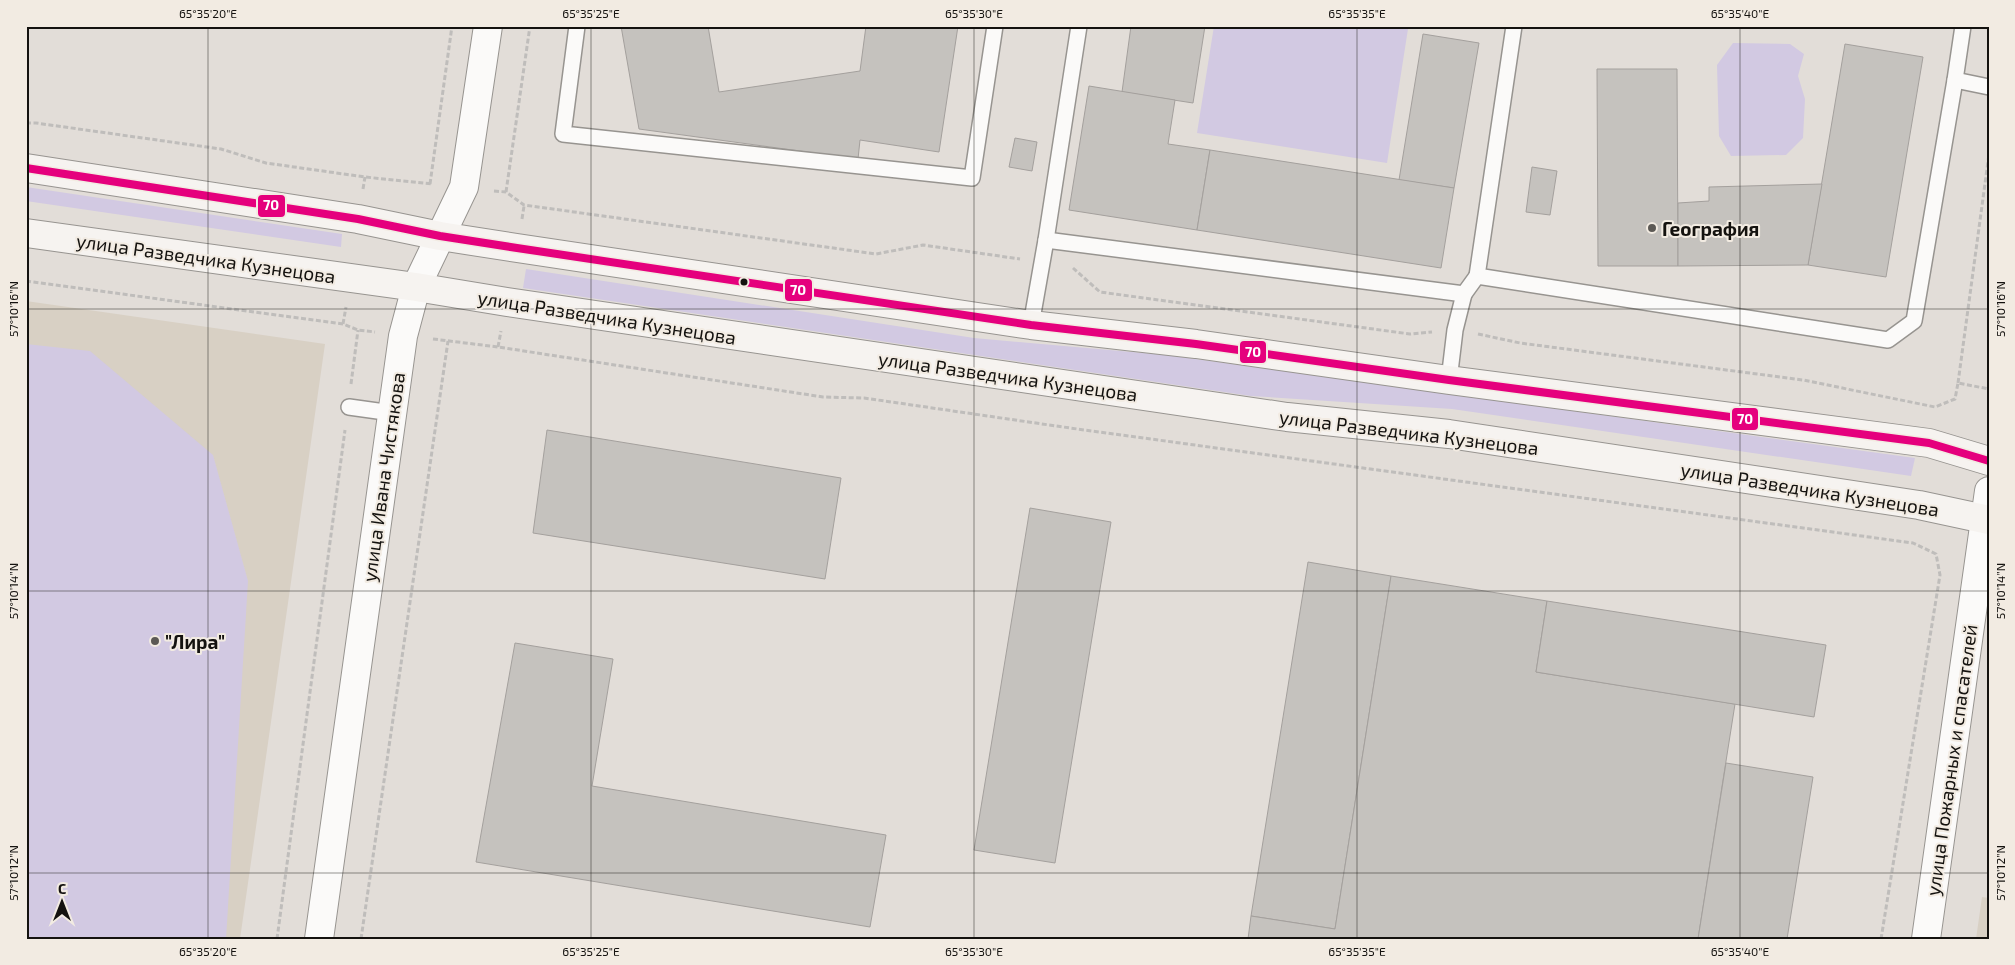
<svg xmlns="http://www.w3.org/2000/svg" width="2015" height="965" font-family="'Exo 2',sans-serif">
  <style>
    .built { fill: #d8d0c4 }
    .green { fill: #d2c9e2 }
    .building { fill: #c5c2be; stroke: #a4a09d }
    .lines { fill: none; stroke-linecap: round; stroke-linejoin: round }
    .lane-casing { stroke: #979490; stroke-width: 18 }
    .street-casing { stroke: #979490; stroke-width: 30 }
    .secondary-casing { stroke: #979490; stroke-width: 30 }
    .path { stroke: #bfbdbb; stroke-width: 3; stroke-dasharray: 5 2.5; stroke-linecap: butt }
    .lane { stroke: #fbfaf9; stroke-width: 15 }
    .street { stroke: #fbfaf9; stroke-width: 28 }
    .secondary { stroke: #f6f3f0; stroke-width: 28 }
    .bus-1-casing { stroke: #f2ebe2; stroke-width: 11 }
    .bus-1 { stroke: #e5007d; stroke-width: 8 }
    .ticks { fill: none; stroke: #14120f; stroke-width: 1; stroke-opacity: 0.45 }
    .poi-dot { fill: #5c5955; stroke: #f2ebe2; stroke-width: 2 }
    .bus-dot { fill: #14120f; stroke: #f2ebe2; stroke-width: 2 }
    .labels { text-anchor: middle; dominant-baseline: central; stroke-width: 4; stroke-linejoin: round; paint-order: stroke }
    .poi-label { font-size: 19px; font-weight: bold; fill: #14120f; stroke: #f2ebe2; text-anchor: start }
    .street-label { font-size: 19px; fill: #14120f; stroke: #f2ebe2 }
    .line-badge { stroke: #f2ebe2; stroke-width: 2 }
    .badge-label { font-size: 14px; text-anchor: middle; font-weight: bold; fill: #fff }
    .neatline { fill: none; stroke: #14120f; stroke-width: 2 }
    .ticks-label { font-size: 12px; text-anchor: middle; fill: #14120f }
  </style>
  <rect width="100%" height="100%" fill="#e2ddd8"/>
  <!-- built -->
  <g class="built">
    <path d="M26,301L325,344L240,939H26Z"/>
    <path d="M1982,897L1989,898V939H1976Z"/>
  </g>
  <!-- green -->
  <g class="green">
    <path d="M1214,26H1394L1408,29L1387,163L1197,133Z"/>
    <path d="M1733,43L1790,44L1804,54L1798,76L1805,99L1803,138L1786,155L1731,156L1719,136L1717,65Z"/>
    <path d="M26,187L342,234L341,247L26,201Z"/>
    <path d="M526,269L974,338L1166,355L1915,458L1911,476L1452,409L1251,396L523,288Z"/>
    <path d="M26,344L90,351L213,455L248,581L226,939H26Z"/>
  </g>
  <!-- building -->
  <g class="building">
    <path d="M621,26H708L719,92L860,71L866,26H958L939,152L860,140L858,159L639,129Z"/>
    <path d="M1131,26H1205L1193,103L1122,92Z"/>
    <path d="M1423,34L1479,43L1454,188L1399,180Z"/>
    <path d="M1845,44L1923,57L1886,277L1808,265Z"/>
    <path d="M1597,69H1677L1678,266H1598Z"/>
    <path d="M1089,86L1175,100L1168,144L1210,150L1197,230L1069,210Z"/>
    <path d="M1015,138L1037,142L1032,171L1009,167Z"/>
    <path d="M1210,150L1454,188L1441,268L1197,230Z"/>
    <path d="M1532,167L1557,171L1550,215L1526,212Z"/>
    <path d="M1822,184L1808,265L1678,266V203L1709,201V187Z"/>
    <path d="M547,430L841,478L825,579L533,533Z"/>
    <path d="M1030,508L1111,522L1055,863L974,850Z"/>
    <path d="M1308,562L1391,576L1335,929L1251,916Z"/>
    <path d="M1391,576L1547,601L1536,672L1735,704L1698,939H1248L1251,916L1335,929Z"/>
    <path d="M1547,601L1826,645L1814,717L1536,672Z"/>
    <path d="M515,643L613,659L592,786L886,835L870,927L476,862Z"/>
    <path d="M1726,763L1813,777L1787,939H1698Z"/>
  </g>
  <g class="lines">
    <!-- lane casing -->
    <g class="lane-casing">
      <g id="lane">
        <path d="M577,26L563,134L972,178L995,26"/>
        <path d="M1079,26L1046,240L1464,294L1477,276"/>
        <path d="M1514,26L1477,276L1888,340L1914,321L1955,80L1963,26"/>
        <path d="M1955,80L1989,87"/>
        <path d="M1031,325L1046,240"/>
        <path d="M1449,380L1455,330L1464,294"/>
        <path d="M349,407L392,413"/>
      </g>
    </g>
    <!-- street casing -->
    <g class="street-casing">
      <g id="street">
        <path d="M319,939L403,336L416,287L464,187L488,26"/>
        <path d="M1926,939L1989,491"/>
      </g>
    </g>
    <!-- secondary casing -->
    <g class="secondary-casing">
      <g id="secondary">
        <path d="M26,168L358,219L440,236L517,248L1031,325L1196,344L1449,380L1929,443L1989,461"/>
        <path d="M26,233L416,287L507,302L1287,417L1449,434L1919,505L1989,520"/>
      </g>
    </g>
    <!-- path -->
    <g class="path">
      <path d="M26,123H36L221,149L266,163L365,177L433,184"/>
      <path d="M430,184L452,26"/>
      <path d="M363,189L365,177"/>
      <path d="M494,191L506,192L524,205L876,254L923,245L1020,259"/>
      <path d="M506,192L530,26"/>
      <path d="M522,219L524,206"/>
      <path d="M1073,268L1100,292L1410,334L1432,332"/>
      <path d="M26,281L343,324L358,330L375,332"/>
      <path d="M343,324L346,307"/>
      <path d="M1478,334L1520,343L1803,380L1935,407L1955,399L1958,383L1989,389"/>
      <path d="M433,339L498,347L823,397L864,398L1070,428L1913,543L1936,554L1940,575L1881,939"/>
      <path d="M498,347L501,331"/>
      <path d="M1958,383L1989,154"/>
      <path d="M351,384L358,330"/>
      <path d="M277,939L345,430"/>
      <path d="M361,939L448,341"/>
    </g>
    <!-- lane -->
    <use href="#lane" class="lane"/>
    <!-- street -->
    <use href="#street" class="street"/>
    <!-- secondary -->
    <use href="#secondary" class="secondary"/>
    <!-- bus-1 casing -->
    <g class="bus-1-casing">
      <path id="bus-1" d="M26,168L358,219L440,236L517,248L1031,325L1196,344L1449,380L1929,443L1989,461"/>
    </g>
    <!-- bus-1 -->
    <use href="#bus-1" class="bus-1"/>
  </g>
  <!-- ticks -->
  <path class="ticks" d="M208,26V939M591,26V939M974,26V939M1357,26V939M1740,26V939M26,27H1989M26,309H1989M26,591H1989M26,873H1989"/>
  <!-- markers -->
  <g class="poi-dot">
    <circle cx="1652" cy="228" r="5"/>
    <circle cx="155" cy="641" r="5"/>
  </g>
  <circle class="bus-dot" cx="744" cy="282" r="4.5"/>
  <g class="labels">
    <!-- poi labels -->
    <g class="poi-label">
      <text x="1662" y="228">География</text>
      <text x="165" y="641">"Лира"</text>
    </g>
    <!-- street labels -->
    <g class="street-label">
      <text transform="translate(206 258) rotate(8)">улица Разведчика Кузнецова</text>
      <text transform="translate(607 317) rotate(9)">улица Разведчика Кузнецова</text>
      <text transform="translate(1008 376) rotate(8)">улица Разведчика Кузнецова</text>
      <text transform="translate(1409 432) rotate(7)">улица Разведчика Кузнецова</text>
      <text transform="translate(383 477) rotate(-82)">улица Ивана Чистякова</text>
      <text transform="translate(1810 489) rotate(9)">улица Разведчика Кузнецова</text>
      <text transform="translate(1951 760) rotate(-82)">улица Пожарных и спасателей</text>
    </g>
  </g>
  <g class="line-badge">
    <rect x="257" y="194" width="29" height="24" rx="5" fill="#e5007d"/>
    <rect x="784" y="278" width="29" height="24" rx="5" fill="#e5007d"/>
    <rect x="1239" y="340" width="28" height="24" rx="5" fill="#e5007d"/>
    <rect x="1731" y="407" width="28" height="24" rx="5" fill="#e5007d"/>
  </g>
  <g class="badge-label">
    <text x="271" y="210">70</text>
    <text x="798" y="295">70</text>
    <text x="1253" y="357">70</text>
    <text x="1745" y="424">70</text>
  </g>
  <!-- border -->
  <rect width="2015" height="965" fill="none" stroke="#f2ebe2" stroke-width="55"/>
  <!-- north arrow -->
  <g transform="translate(62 902)" stroke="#f2ebe2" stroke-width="4" paint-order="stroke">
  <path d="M0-4L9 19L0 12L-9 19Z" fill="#14120f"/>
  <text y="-8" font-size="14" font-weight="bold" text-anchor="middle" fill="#14120f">С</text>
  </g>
  <rect x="28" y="28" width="1960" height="910" class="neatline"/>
  <g class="ticks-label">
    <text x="208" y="18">65°35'20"E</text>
    <text x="591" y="18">65°35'25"E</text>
    <text x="974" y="18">65°35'30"E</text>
    <text x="1357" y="18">65°35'35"E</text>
    <text x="1740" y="18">65°35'40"E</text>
    <text transform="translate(14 309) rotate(-90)" y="4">57°10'16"N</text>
    <text transform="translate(2001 309) rotate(-90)" y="4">57°10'16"N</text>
    <text transform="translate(14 591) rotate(-90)" y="4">57°10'14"N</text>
    <text transform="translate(2001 591) rotate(-90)" y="4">57°10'14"N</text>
    <text transform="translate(14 873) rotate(-90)" y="4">57°10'12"N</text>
    <text transform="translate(2001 873) rotate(-90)" y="4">57°10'12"N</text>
    <text x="208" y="956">65°35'20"E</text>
    <text x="591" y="956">65°35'25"E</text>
    <text x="974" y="956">65°35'30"E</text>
    <text x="1357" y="956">65°35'35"E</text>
    <text x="1740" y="956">65°35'40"E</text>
  </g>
</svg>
